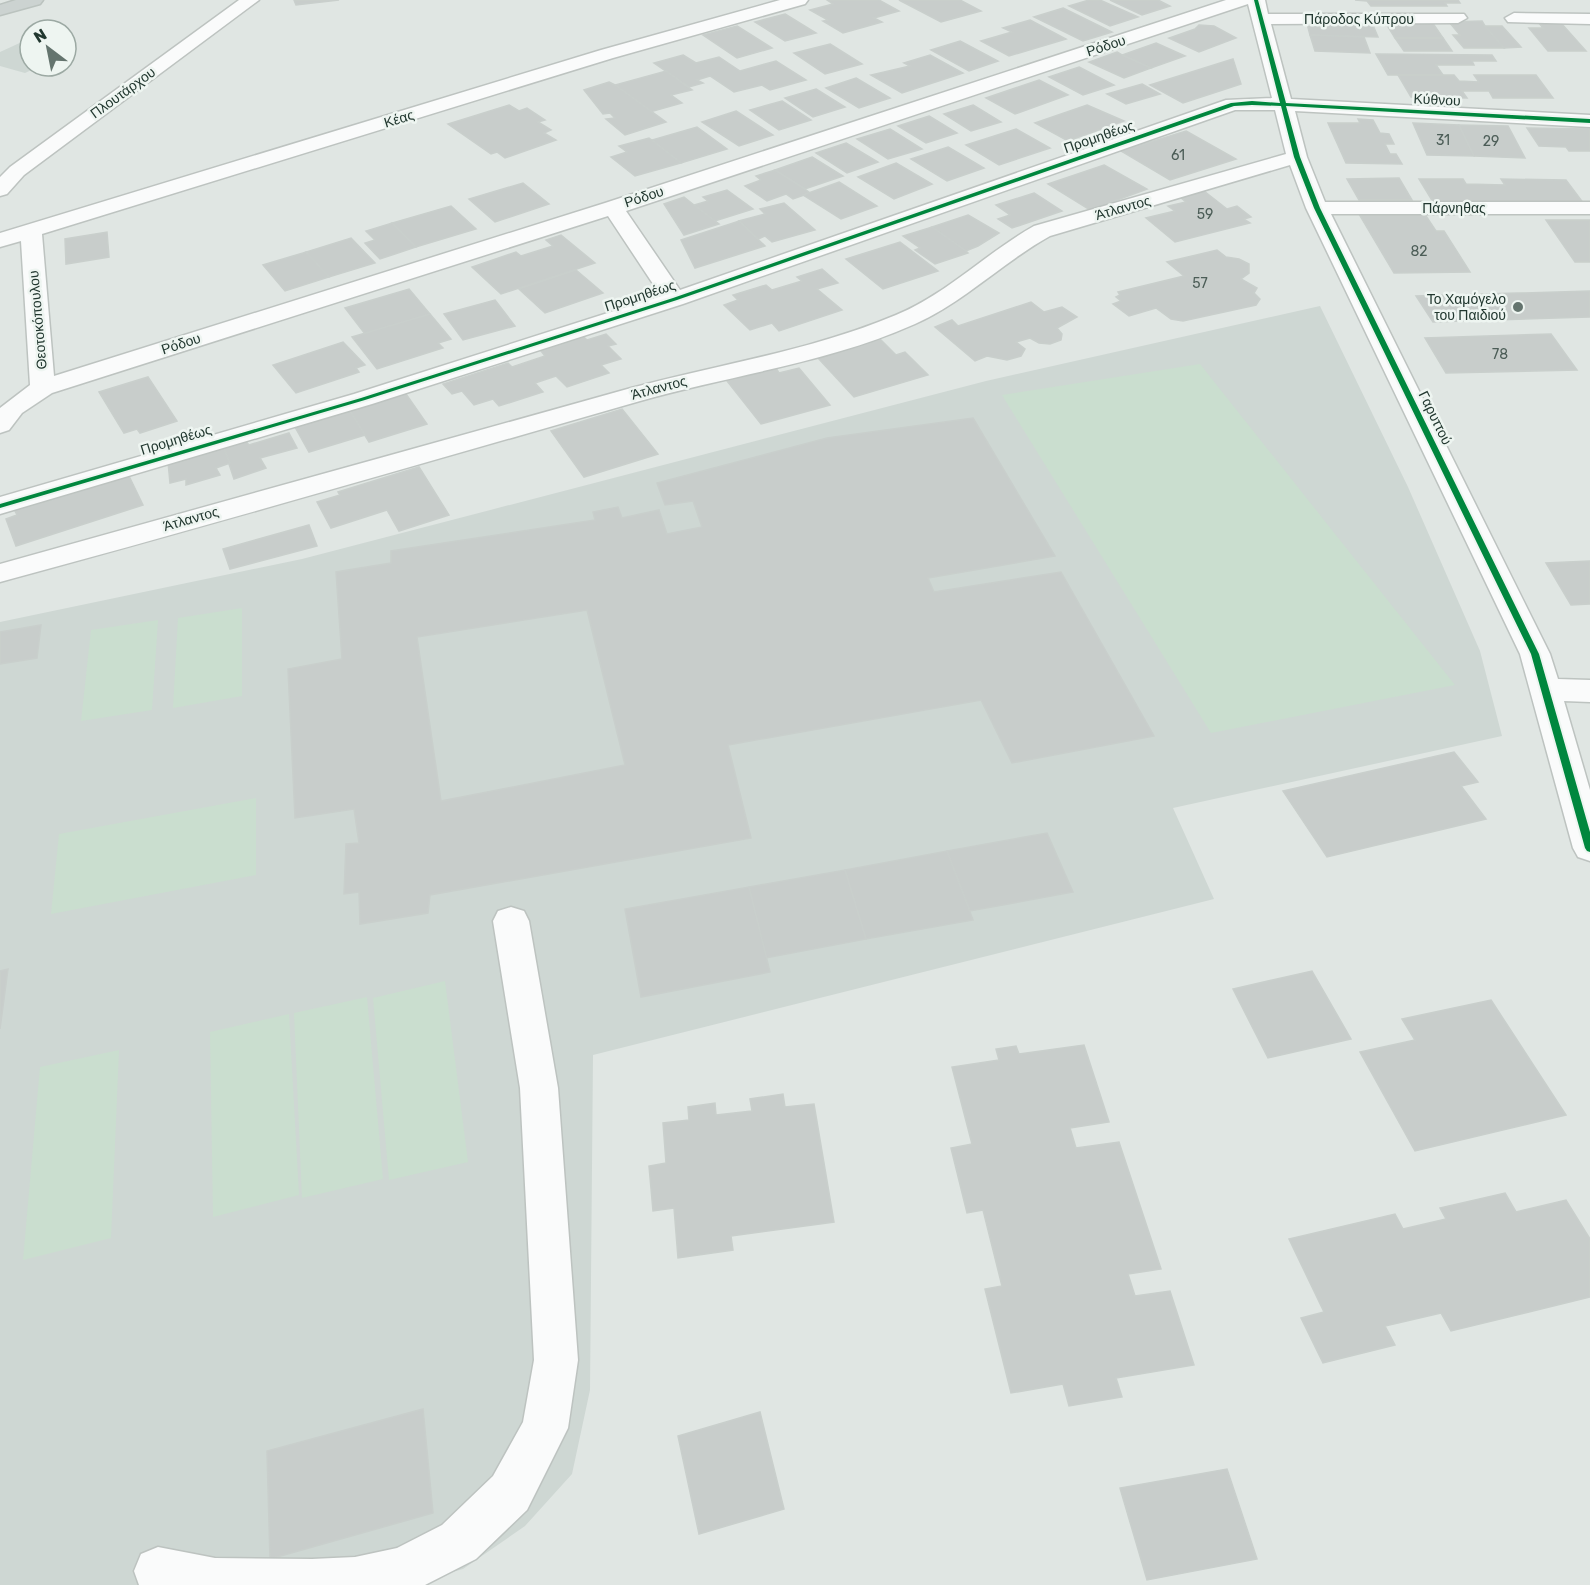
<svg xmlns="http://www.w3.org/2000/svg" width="1590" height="1585" font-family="Rubik,sans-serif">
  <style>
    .built { fill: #ced7d3 }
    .green { fill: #cadecf }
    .building { fill: #c8cdcb; stroke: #c9cfcc; stroke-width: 1.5; fill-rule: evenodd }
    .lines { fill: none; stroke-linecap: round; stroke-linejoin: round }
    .minor-casing { stroke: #bdc3c0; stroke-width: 3 }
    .major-casing { stroke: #bbc3bf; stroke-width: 3 }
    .minor { fill: #fafbfb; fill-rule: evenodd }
    .major { fill: #ccd3d1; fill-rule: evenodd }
    .cycleway-casing { stroke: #eef5f1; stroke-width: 4 }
    .cycleway { fill: #00873e; fill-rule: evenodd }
    .poi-dot { fill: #64746e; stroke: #eef5f1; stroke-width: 2 }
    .labels { text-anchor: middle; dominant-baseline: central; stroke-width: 5; stroke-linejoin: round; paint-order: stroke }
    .far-street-label { font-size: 14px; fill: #21372f; stroke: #eef5f1 }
    .number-label { font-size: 14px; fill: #4c5d57 }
    .far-poi-label { font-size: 14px; fill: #21372f; stroke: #eef5f1; text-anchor: end }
  </style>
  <rect width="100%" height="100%" fill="#e0e6e3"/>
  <!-- built -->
  <g class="built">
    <path d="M24,41L30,43V66H40L25,73L0,66V52Z"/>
    <path d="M1320,306L1408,487L1480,651L1502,736L1173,808L1214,899L593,1055L590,1390L572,1474L525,1526L463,1569L406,1585H0V622L302,559L986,381Z"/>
  </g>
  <!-- green -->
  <g class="green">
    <path d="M1200,364L1455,685L1211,733L1002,395Z"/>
    <path d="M242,608V696L173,708L178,618Z"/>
    <path d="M158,620L152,710L81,721L91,630Z"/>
    <path d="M256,798V875L51,914L59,834Z"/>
    <path d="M445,981L468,1162L389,1180L373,998Z"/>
    <path d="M367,997L383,1179L302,1198L294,1013Z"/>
    <path d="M289,1014L299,1195L213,1217L210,1032Z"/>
    <path d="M119,1050L111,1238L23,1260L40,1067Z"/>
  </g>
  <!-- building -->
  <g class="building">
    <path d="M294,0H339L296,5Z"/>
    <path d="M827,0H879L899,11L874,18L882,22L843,33L823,21L828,20L810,10L833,4Z"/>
    <path d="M899,0H960L981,11L941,22Z"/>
    <path d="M1089,0H1100L1138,17L1110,26L1069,6Z"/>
    <path d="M1110,0H1158L1170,6L1142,15Z"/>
    <path d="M1355,0H1458L1460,3H1445L1447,6H1371L1367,1Z"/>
    <path d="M1063,8L1112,32L1083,41L1034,17Z"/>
    <path d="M785,14L816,33L785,41L755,22Z"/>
    <path d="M1030,20L1066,39L1009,56L981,41L1012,32L1003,28Z"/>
    <path d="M1306,20L1372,23L1378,37L1310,35Z"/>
    <path d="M1482,21L1485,26L1504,48H1464L1453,35H1460L1449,22Z"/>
    <path d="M1385,22H1432L1443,38H1395Z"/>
    <path d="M1539,23H1561L1586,51H1548L1529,28H1543Z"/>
    <path d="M1199,25L1214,26L1236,38L1199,52L1169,38L1195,29Z"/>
    <path d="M737,26L772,48L737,58L703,35Z"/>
    <path d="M1485,26H1502L1521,47L1504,48Z"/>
    <path d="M1310,35L1364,37L1370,53L1315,51Z"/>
    <path d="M1395,38H1443L1452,51H1404Z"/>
    <path d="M960,41L998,61L969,71L931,50Z"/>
    <path d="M1156,43L1185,56L1151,68L1122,55Z"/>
    <path d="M830,44L862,64L825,74L794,53Z"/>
    <path d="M1117,52L1122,55L1151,68L1124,78L1089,62Z"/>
    <path d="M1376,54L1492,55L1496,61H1472L1474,65H1436L1443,75H1388Z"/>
    <path d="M683,55L696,63L719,57L740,71L776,61L806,80L770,90L762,85L734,92L710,76L697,80L703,83L689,87L654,63Z"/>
    <path d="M930,55L963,73L902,93L871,75L910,66L904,63Z"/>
    <path d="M1233,59L1241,84L1183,103L1150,85Z"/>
    <path d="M1079,67L1114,85L1083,95L1049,77Z"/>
    <path d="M666,71L692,90L671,95L682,103L650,112L615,85Z"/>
    <path d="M1398,75H1454L1459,81L1479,82L1474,75H1536L1553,98H1493L1489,91H1462L1467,98L1411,97Z"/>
    <path d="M856,78L890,98L859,108L826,88Z"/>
    <path d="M1039,80L1068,95L1015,114L986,98Z"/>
    <path d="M609,82L615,85L666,122L625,135L606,119L615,118L610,113L603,114L584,90Z"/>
    <path d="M1142,84L1160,94L1126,104L1107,94Z"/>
    <path d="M816,89L845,107L813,117L785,98Z"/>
    <path d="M782,101L811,120L779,130L750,110Z"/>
    <path d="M509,105L519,111L527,108L545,120L538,122L551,130L544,133L556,140L505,158L497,152L491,154L448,124Z"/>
    <path d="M973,105L1001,122L971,131L944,114Z"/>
    <path d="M1087,105L1124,121L1068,141L1035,123Z"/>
    <path d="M736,111L773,135L739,146L702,122Z"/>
    <path d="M929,116L957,133L926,143L898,126Z"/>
    <path d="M1358,119L1373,120L1380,133L1389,134L1394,144H1385L1390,154H1396L1402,164L1346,163L1328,123H1360Z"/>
    <path d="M1413,123L1459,125L1474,156L1427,155Z"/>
    <path d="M1459,125L1508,126L1525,158L1474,156Z"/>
    <path d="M697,127L727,149L681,163L652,140Z"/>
    <path d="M1527,128L1590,129V151H1569L1566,147L1539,146Z"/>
    <path d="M890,129L922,149L888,159L857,139Z"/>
    <path d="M1016,129L1050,148L999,165L966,145Z"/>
    <path d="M1186,131L1236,159L1170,180L1121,151Z"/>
    <path d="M649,138L681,163L635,176L611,157L627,152L619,146Z"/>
    <path d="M846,143L878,162L847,173L816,153Z"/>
    <path d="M948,147L984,168L947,181L911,159Z"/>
    <path d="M812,157L843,176L805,189L775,170Z"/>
    <path d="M896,163L932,184L894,199L858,177Z"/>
    <path d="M1104,165L1147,189L1090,210L1048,184Z"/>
    <path d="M775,170L805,189L810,193L793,199L786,194L767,201L745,186L761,180L756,176Z"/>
    <path d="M1399,178L1412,200H1359L1347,179Z"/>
    <path d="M1419,179H1463L1466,184L1505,185L1501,179L1566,180L1584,204L1433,202Z"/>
    <path d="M839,182L877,206L841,219L803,195Z"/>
    <path d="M523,183L549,204L495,222L469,199Z"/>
    <path d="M727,190L753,209L715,221L694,205L708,201L703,197Z"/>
    <path d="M1204,191L1227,209L1237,206L1251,217L1244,219L1250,223L1175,242L1146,218L1175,211L1168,206L1186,202L1180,197Z"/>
    <path d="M1034,193L1062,211L1012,228L998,219L1010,215L996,205Z"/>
    <path d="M684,197L694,205L719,224L684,235L664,204Z"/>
    <path d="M784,203L815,230L772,242L765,236L758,239L739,221L765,214L760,209Z"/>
    <path d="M451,206L476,229L416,247L392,223Z"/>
    <path d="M1424,213L1436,231H1444L1470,272L1394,273L1359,214Z"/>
    <path d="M968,215L999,233L978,246L966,251L932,227Z"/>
    <path d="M1546,220H1590V262H1575Z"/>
    <path d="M739,221L765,246L695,268L681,240Z"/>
    <path d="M392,223L416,247L380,259L365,243L375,240L366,231Z"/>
    <path d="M932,227L966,251L968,253L935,264L915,250L920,248L903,236Z"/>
    <path d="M107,232L109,257L66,264L65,239Z"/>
    <path d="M561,235L595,263L501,294L472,267L516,252L521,256L553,246L546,240Z"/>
    <path d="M351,238L375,263L329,277L306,252Z"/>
    <path d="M900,242L938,271L883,289L846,259Z"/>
    <path d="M1217,250L1226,257L1239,259L1249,264V273L1241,279L1257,288L1254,293L1260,299L1256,305L1183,321L1171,319L1156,308L1129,316L1113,304L1121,301L1116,297L1120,295L1118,292L1184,276L1167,262Z"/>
    <path d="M306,252L329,277L285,291L263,265Z"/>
    <path d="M822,269L838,283L817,289L842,310L779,331L772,323L750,330L724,305L738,300L733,295L766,285L772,290L802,281L797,277Z"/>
    <path d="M576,270L603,293L545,313L519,289Z"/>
    <path d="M409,289L430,314L365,334L345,308Z"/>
    <path d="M1590,291V317L1433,322L1416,296Z"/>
    <path d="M495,300L515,326L463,340L444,314Z"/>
    <path d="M1031,302L1044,312L1062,307L1077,317L1057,328L1062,334L1061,340L1050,344L1039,343L1030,338L1016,342L1025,349L1021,356L1007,360L987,356L975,361L935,327L952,320L958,326Z"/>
    <path d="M430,314L451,339L438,343L443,348L377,369L352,337Z"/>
    <path d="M606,334L616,344L608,346L621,359L601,365L609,373L567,387L556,376L535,383L543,392L499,406L493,399L474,405L462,391L452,394L443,384L508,363L512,367L545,356L541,351L584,337L587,340Z"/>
    <path d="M1551,334L1577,370L1446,373L1425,338Z"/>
    <path d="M880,339L896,355L905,352L928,375L854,397L817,357Z"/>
    <path d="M343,342L365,365L356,368L359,372L296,393L273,365Z"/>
    <path d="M776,368L779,373L799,368L830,405L761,424L727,381Z"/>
    <path d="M148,377L177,421L140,433L137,429L124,433L99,392Z"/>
    <path d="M406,394L427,424L369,442L350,411Z"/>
    <path d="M622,409L658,454L584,477L551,431Z"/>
    <path d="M350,411L365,435L309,452L295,427Z"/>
    <path d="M973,418L1055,556L928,578L934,592L1061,572L1154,736L1012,763L981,700L728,745L751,838L430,895L428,913L360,924L359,892L344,894L346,844L359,843L354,809L295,818L288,669L342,659L336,572L391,563V551L595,520L593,512L618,507L622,518L659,510L667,534L702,527L693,501L665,505L657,483L827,438ZM587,610L625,765L441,801L417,637Z"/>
    <path d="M289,433L297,448L260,458L266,468L234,479L223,446L244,439L249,445Z"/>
    <path d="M223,446L230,463L216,468L220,475L186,485V479L170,483L168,462Z"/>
    <path d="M419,467L449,515L399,531L387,510L331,528L317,502L340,495L338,492Z"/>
    <path d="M129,476L143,505L16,546L6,519L17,515L15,511Z"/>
    <path d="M309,525L317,546L230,569L223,549Z"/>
    <path d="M1590,561V604L1571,605L1546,563Z"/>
    <path d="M41,625L37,658L0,664V632Z"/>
    <path d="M1454,752L1478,782L1461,786L1486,819L1327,857L1283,791Z"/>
    <path d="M1047,833L1073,892L970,911L947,851Z"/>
    <path d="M947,851L973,920L866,939L845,870Z"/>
    <path d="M845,870L866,939L766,958L749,887Z"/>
    <path d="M749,887L770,972L641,997L625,909Z"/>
    <path d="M8,969L0,1029V971Z"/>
    <path d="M1312,971L1351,1039L1268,1058L1233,989Z"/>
    <path d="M1491,1000L1566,1115L1415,1151L1360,1052L1415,1040L1402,1019Z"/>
    <path d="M1084,1045L1109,1122L1070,1128L1076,1148L1119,1142L1161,1269L1128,1274L1135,1296L1170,1291L1194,1365L1116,1378L1122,1397L1069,1406L1063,1384L1011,1393L985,1289L1002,1286L983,1210L967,1213L951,1148L972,1144L952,1067L999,1060L996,1049L1016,1046L1019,1054Z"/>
    <path d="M783,1094L785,1107L814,1104L834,1222L731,1236L733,1250L678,1258L674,1208L653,1211L649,1166L666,1163L663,1123L689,1120L688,1107L715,1103L716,1115L752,1111L750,1099Z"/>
    <path d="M1505,1193L1516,1212L1566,1200L1590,1239V1297L1451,1331L1441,1313L1385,1326L1395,1345L1323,1363L1301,1318L1324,1312L1289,1239L1395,1214L1403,1229L1446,1219L1440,1208Z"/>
    <path d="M423,1409L433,1513L270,1559L267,1451Z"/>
    <path d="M760,1412L784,1509L699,1534L678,1436Z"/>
    <path d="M1227,1469L1257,1559L1147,1580L1120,1488Z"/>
  </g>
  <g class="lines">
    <!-- minor casing -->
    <g class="minor-casing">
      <g id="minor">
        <path d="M239,0H259L24,175L7,194L0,196V177L10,167Z"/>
        <path d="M780,0H808L805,4L613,58L42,234L54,376L605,203L1226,0H1265L1268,14H1464L1467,18L1458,23L1271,24L1291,99L1590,115V127L1295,111L1307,157L1325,202H1590V214H1331L1550,654L1558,679L1590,680V702L1564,701L1590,790V861L1578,857L1573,848L1520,654L1306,208L1290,165L1050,236C1003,262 964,302 915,324C828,363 731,375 640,401C427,462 214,524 0,582V564C210,505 421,447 631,388C719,364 811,351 896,315C947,294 986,253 1034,226L1286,154L1275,110H1235L683,304L372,404L0,514V497L354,394L661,296L608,216L52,393L22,413L9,430L0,433V408L30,385L21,241L0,247V233L601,50ZM1248,4L1272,98L1226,100L680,290L626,211Z"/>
        <path d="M1514,13L1590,14V24L1508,22L1505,18Z"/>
        <path d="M511,907L524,911L529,921L558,1088L578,1360L568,1428L527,1510L476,1559L425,1585H139L134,1571L141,1554L158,1547L215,1558L312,1559L355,1557L397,1548L442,1525L493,1476L523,1422L534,1360L520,1088L493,921L498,911Z"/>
      </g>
    </g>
    <!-- major casing -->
    <g class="major-casing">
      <path id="major" d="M16,0H43L40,4L0,15V5Z"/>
    </g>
    <!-- minor -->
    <use href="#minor" class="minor"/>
    <!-- major -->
    <use href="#major" class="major"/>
    <!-- cycleway casing -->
    <g class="cycleway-casing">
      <path id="cycleway" d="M1254,0H1258L1286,103L1590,119V123L1286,106L1300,157L1320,208L1539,654L1590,832V852L1587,851L1585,848L1531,654L1314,208L1294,157L1281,106L1252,105L1234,106L677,300L365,400L0,508V504L361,398L673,298L1231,103L1252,101L1280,103Z"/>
    </g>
    <!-- cycleway -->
    <use href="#cycleway" class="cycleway"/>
  </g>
  <!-- markers -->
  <circle class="poi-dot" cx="1518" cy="307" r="6"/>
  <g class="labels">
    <!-- far-street labels -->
    <g class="far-street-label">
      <text x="1359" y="19">Πάροδος Κύπρου</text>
      <text transform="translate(1106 46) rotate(-18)">Ρόδου</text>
      <text transform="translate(123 93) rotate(-36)">Πλουτάρχου</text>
      <text transform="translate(1437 100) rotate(3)">Κύθνου</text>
      <text transform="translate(399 119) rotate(-17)">Κέας</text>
      <text transform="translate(1099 137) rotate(-19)">Προμηθέως</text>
      <text transform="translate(644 197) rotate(-18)">Ρόδου</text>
      <text transform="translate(1123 208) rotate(-16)">Άτλαντος</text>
      <text x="1454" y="208">Πάρνηθας</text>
      <text transform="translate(640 296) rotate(-18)">Προμηθέως</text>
      <text transform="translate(38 320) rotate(-95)">Θεοτοκόπουλου</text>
      <text transform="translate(181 344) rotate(-18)">Ρόδου</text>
      <text transform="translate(659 388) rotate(-15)">Άτλαντος</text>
      <text transform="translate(1435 418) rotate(64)">Γαρυττού</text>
      <text transform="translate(176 440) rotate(-17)">Προμηθέως</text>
      <text transform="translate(191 519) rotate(-16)">Άτλαντος</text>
    </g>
    <!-- number labels -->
    <g class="number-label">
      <text x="1443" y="140">31</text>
      <text x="1491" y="141">29</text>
      <text x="1178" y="155">61</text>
      <text x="1205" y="214">59</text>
      <text x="1419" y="251">82</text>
      <text x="1200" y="283">57</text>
      <text x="1500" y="354">78</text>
    </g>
    <!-- far-poi labels -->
    <g class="far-poi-label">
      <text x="1506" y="299">Το Χαμόγελο<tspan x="1506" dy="16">του Παιδιού</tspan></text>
    </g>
  </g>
  <!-- north arrow -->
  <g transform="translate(48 48) rotate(328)"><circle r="28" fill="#eef5f1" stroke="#9ca9a3" stroke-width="1.5"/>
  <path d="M0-4.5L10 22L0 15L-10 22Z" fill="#64746e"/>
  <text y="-9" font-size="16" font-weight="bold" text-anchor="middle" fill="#21372f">N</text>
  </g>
</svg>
